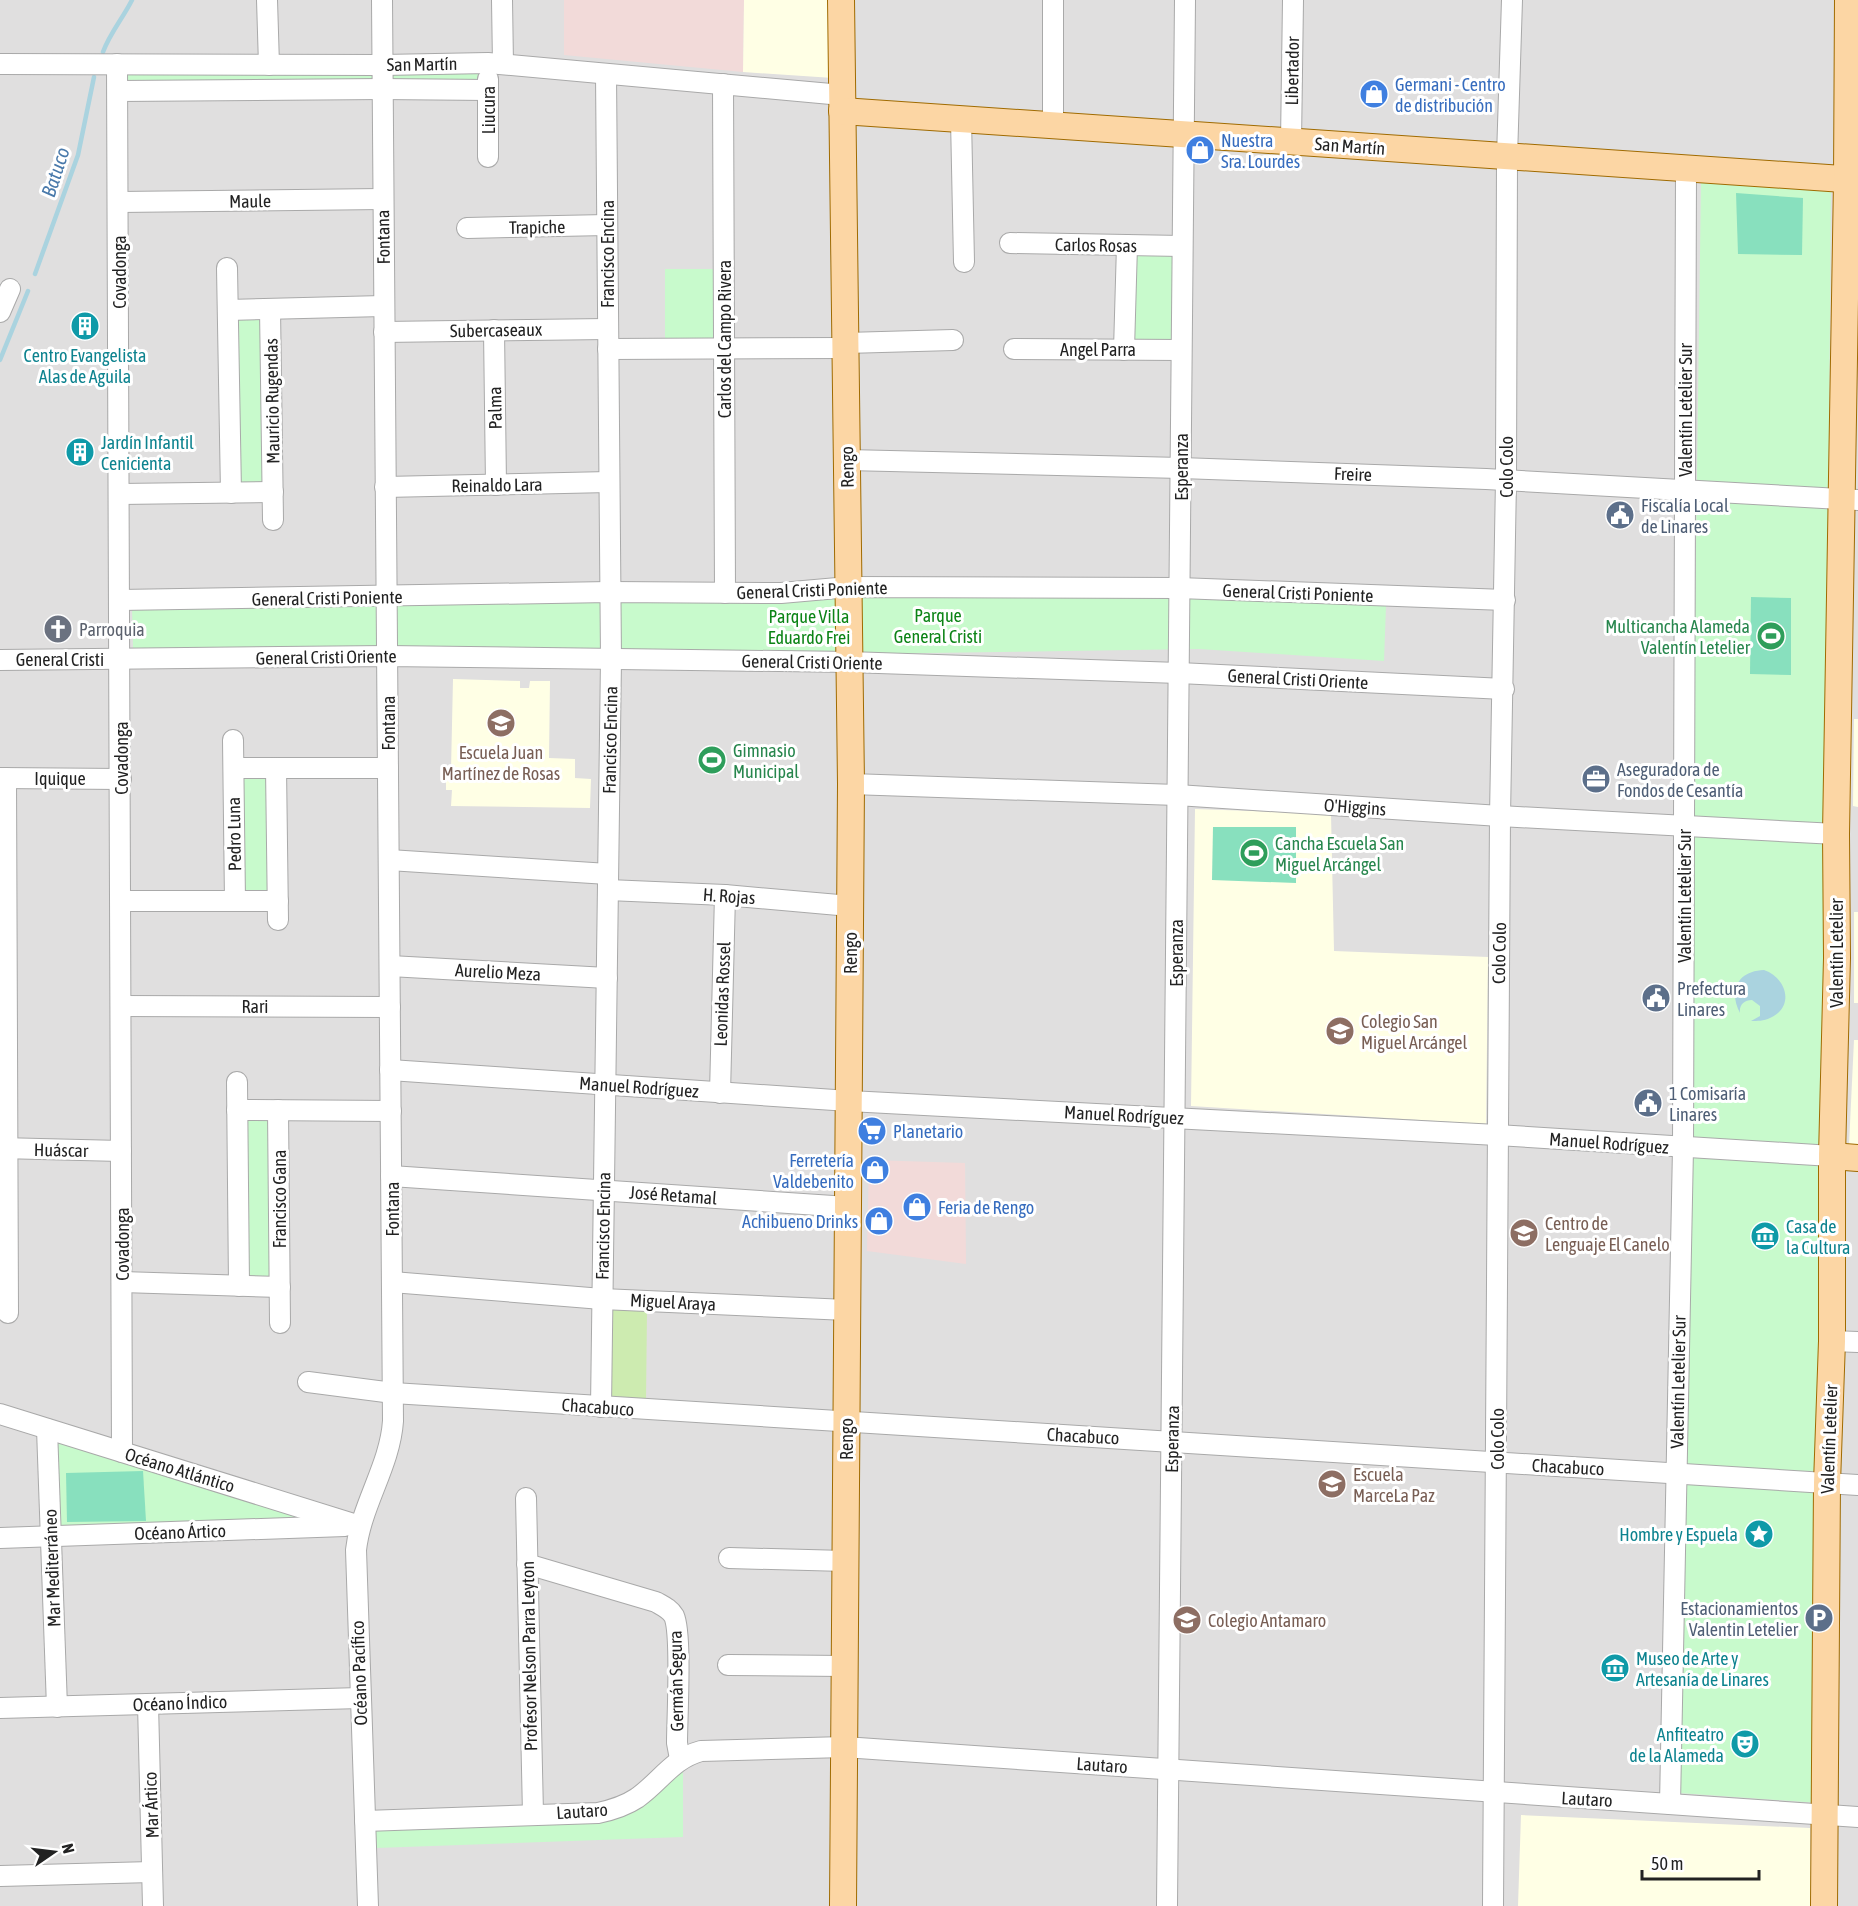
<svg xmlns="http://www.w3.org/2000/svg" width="1858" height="1906" font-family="'Asap Condensed',sans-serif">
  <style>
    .residential { fill: #e0dfdf }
    .commercial { fill: #f2dad9 }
    .education { fill: #ffffe5 }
    .grass { fill: #cdebb0 }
    .park { fill: #c8facc }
    .pitch { fill: #88e0be }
    .water { fill: #aad3df }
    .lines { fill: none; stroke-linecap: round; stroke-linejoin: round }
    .stream { stroke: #aad3df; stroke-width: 4.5 }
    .minor-casing { stroke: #a9a9a9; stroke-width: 22 }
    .major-casing { stroke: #a06b00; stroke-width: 28 }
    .minor { stroke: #fff; stroke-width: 20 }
    .major { stroke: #fcd6a4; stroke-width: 26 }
    .labels { text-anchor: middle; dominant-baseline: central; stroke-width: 6; stroke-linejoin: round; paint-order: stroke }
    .street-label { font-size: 18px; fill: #222; stroke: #fff }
    .shop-label { font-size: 18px; fill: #366cbe; stroke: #fff; text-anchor: start }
    .culture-label { font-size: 18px; fill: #0d838f; stroke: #fff; text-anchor: start }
    .service-label { font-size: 18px; fill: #4e5e75; stroke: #fff; text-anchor: start }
    .park-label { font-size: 18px; fill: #0c8416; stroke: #fff }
    .leisure-label { font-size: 18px; fill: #27864d; stroke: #fff; text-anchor: start }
    .worship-label { font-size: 18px; fill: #5b616d; stroke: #fff; text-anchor: start }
    .education-label { font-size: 18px; fill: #785e54; stroke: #fff; text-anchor: start }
    .water-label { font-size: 20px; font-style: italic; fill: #4a7aab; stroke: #fff }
  </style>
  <rect width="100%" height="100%" fill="#f2efe9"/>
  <!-- residential -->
  <rect class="residential" x="0" y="0" width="1858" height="1906"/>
  <!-- commercial -->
  <g class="commercial">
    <path d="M564,0H744L743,72L564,55Z"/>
    <path d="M869,1160L965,1163L966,1264L867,1251Z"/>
  </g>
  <!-- education -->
  <g class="education">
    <path d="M744,0H829L833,78L743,72Z"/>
    <path d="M453,679L520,681V688H529L530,681H550L549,758L575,759V778L591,779L590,808L451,806L452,790H446V770H451Z"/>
    <path d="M1854,719H1858V807L1853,806Z"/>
    <path d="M1195,809L1331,814L1334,951L1488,957L1486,1124L1191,1106Z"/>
    <rect x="1854" y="912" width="4" height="91"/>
    <path d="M1854,1040H1858V1145H1849Z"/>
    <path d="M1521,1815L1810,1828L1811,1906H1518Z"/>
  </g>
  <!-- grass -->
  <path class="grass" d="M610,1305L647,1309L646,1402L607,1400Z"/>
  <!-- park -->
  <g class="park">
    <path d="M483,68L482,85L125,86L124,71Z"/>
    <path d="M1701,181L1831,190L1818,1803L1679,1793Z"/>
    <path d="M1130,249H1179V348L1127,346Z"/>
    <path d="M665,269H715L716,338L665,339Z"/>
    <path d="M233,315H266L269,489H234Z"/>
    <path d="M1198,595L1386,606L1384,661L1199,649L856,654L857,598Z"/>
    <path d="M838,598V653L133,649L132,606Z"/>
    <path d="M240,774H271L272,896L240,895Z"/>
    <path d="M244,1114L272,1116L275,1280L244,1278Z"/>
    <path d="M55,1437L335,1522L55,1532Z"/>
    <path d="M683,1771V1837L376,1848L375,1828L643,1805Z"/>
  </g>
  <!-- pitch -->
  <g class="pitch">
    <path d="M1736,193L1803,198L1802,255L1738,254Z"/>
    <path d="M1751,597L1791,598V675L1750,674Z"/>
    <path d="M1213,827H1296V883L1212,880Z"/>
    <path d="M143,1471L146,1521L67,1522L66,1473Z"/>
  </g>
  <!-- water -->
  <path class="water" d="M1764,970C1787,978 1795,1007 1770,1018C1764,1021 1757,1021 1751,1021L1760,1016V1006L1752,1000C1744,1000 1739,1005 1740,1013C1728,990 1738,971 1764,970Z"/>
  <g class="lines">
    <!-- stream -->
    <g class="stream">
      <path d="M103,52C110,33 123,18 132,0"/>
      <path d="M35,274L78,155L94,77"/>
      <path d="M0,360L28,291"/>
    </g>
    <!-- minor casing -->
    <g class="minor-casing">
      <g id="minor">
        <path d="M267,0L269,65"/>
        <path d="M502,0L503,64"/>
        <path d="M0,64L383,65L488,63L842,95"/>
        <path d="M117,64L122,1452"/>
        <path d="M723,84L725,593"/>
        <path d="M118,91L382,89L488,90"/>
        <path d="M961,119L964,262"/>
        <path d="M1053,126V0"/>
        <path d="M1291,142L1293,0"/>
        <path d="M488,157V79"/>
        <path d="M119,202L382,199"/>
        <path d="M467,228L607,225"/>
        <path d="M1010,243L1182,246"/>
        <path d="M227,268L231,493"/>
        <path d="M270,309L273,520"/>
        <path d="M228,310L383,306"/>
        <path d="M0,312L10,289"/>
        <path d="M494,330L496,485"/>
        <path d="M384,332L607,329"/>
        <path d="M846,343L953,340"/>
        <path d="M608,349L846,348"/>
        <path d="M1014,349L1181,350"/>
        <path d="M1124,350L1127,245"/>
        <path d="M847,460L1181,468L1486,479L1858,500"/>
        <path d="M385,487L609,482"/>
        <path d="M120,494L273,492"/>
        <path d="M120,600L609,592L781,593L849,587L1179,588L1505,600"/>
        <path d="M0,660L387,656L849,662L1179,673L1504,689"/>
        <path d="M233,740L235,901"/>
        <path d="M234,768H388"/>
        <path d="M276,768L278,920"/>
        <path d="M0,778L121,779"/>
        <path d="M6,778L8,1313"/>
        <path d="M851,784L1177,795L1500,816L1836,834"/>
        <path d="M389,860L608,874"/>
        <path d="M608,890L725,895L850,906"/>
        <path d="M121,901H278"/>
        <path d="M390,966L607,978"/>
        <path d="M121,1006L390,1007"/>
        <path d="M390,1070L849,1101L1497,1135L1832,1156"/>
        <path d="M237,1082L239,1286"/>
        <path d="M720,1093L725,895"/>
        <path d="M237,1110L391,1111"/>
        <path d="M278,1110L280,1323"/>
        <path d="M0,1148L121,1151"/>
        <path d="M391,1176L848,1207"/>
        <path d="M122,1282L280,1287"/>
        <path d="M392,1282L602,1299L847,1310"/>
        <path d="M1832,1341L1858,1342"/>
        <path d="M308,1382L393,1393L1858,1485"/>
        <path d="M601,1407L611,659L606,74"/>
        <path d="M0,1414L360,1526"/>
        <path d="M47,1429L57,1707"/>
        <path d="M526,1498L533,1814"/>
        <path d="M0,1538L345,1526"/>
        <path d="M729,1558L845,1561"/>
        <path d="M527,1564L656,1602C663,1606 670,1609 674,1616C682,1634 677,1719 677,1743L680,1759"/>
        <path d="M728,1665L845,1666"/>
        <path d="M148,1704L153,1906"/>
        <path d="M0,1708L360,1698"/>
        <path d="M1670,1804L1683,1148L1686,169"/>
        <path d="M365,1821L598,1813C612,1810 625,1806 637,1798C661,1781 672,1759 701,1751L844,1747L1858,1817"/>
        <path d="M0,1876L152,1872"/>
        <path d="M368,1906L356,1550C361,1505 390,1466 393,1421L382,0"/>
        <path d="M1167,1906L1185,0"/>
        <path d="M1493,1906L1500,816L1506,480L1507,157L1512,0"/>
      </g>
    </g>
    <!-- major casing -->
    <g class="major-casing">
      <g id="major">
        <path d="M841,0L851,784L843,1906"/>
        <path d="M842,111L1858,180"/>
        <path d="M1832,1156L1858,1158"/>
        <path d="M1824,1906L1827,1483L1832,1341V1156L1837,958L1836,834L1847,180L1848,0"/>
      </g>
    </g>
    <!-- minor -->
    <use href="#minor" class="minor"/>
    <!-- major -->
    <use href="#major" class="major"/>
  </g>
  <!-- icons -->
  <defs>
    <g id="shop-disc" transform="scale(1.5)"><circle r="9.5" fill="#3f7fe0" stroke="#fff"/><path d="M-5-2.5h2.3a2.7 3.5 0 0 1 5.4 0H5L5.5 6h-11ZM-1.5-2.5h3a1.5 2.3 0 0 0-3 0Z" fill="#fff"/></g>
    <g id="building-disc" transform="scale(1.5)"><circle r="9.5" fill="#0f9aa8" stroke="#fff"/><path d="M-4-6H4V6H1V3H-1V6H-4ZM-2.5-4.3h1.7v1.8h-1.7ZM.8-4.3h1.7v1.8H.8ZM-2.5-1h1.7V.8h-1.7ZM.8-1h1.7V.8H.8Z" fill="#fff"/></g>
    <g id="civic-disc" transform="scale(1.5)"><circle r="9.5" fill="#5c6f8a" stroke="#fff"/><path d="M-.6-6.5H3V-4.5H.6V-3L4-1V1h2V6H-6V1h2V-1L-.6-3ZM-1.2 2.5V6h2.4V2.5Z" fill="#fff"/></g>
    <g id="church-disc" transform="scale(1.5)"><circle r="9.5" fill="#6b7280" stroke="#fff"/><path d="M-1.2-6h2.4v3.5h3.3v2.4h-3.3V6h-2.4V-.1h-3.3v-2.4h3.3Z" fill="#fff"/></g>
    <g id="stadium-disc" transform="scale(1.5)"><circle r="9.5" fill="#2e9e5b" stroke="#fff"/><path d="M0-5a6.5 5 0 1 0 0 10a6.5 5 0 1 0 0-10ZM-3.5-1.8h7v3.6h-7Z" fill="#fff"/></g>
    <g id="school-disc" transform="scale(1.5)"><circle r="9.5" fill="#8d6e63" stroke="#fff"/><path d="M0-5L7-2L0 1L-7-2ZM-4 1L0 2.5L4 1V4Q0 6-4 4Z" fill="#fff"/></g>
    <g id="office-disc" transform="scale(1.5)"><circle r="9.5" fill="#5c6f8a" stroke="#fff"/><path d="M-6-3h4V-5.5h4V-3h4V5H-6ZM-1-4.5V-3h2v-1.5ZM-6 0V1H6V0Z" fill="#fff"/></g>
    <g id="supermarket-disc" transform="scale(1.5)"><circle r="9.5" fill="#3f7fe0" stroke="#fff"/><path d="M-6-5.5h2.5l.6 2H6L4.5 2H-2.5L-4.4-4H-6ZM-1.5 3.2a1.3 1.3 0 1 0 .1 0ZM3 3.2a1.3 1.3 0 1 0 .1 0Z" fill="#fff"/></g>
    <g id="museum-disc" transform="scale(1.5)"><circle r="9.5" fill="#0f9aa8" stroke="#fff"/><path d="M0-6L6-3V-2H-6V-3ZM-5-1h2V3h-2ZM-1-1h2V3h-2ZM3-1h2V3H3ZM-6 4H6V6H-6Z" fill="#fff"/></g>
    <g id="sight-disc" transform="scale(1.5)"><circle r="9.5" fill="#0f9aa8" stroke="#fff"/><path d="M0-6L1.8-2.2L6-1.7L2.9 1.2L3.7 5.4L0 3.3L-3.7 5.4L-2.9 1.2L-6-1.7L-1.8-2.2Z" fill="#fff"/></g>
    <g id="parking-disc" transform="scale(1.5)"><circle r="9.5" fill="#5c6f8a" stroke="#fff"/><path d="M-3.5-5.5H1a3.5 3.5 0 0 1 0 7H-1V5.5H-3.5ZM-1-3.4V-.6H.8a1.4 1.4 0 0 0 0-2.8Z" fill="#fff"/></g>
    <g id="theatre-disc" transform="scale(1.5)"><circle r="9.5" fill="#0f9aa8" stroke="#fff"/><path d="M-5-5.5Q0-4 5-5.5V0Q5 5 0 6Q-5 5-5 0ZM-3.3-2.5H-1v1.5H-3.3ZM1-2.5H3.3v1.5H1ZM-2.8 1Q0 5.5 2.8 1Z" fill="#fff"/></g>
  </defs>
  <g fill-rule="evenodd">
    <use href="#shop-disc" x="1374" y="94"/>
    <use href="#shop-disc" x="1200" y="150"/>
    <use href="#building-disc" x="85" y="326"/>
    <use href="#building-disc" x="80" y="452"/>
    <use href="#civic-disc" x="1620" y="515"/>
    <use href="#church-disc" x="58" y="629"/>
    <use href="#stadium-disc" x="1771" y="636"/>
    <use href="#school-disc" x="501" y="723"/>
    <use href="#stadium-disc" x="712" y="760"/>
    <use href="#office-disc" x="1596" y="779"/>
    <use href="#stadium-disc" x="1254" y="853"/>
    <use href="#civic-disc" x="1656" y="998"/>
    <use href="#school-disc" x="1340" y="1031"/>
    <use href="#civic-disc" x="1648" y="1103"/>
    <use href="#supermarket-disc" x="872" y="1131"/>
    <use href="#shop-disc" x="875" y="1170"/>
    <use href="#shop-disc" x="917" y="1207"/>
    <use href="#shop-disc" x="879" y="1221"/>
    <use href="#school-disc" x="1524" y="1233"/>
    <use href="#museum-disc" x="1765" y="1236"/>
    <use href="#school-disc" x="1332" y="1484"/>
    <use href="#sight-disc" x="1759" y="1534"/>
    <use href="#parking-disc" x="1819" y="1618"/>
    <use href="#school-disc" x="1187" y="1620"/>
    <use href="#museum-disc" x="1615" y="1668"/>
    <use href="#theatre-disc" x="1745" y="1744"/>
  </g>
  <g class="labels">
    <!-- street labels -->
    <g class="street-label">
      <text transform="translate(422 64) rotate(-1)">San Martín</text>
      <text transform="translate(1292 71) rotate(-89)">Libertador</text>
      <text transform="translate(488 110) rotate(-90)">Liucura</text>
      <text transform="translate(1350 146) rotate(4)">San Martín</text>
      <text transform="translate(250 201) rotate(-1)">Maule</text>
      <text transform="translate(537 227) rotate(-1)">Trapiche</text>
      <text transform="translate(383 237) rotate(-91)">Fontana</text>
      <text transform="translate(1096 245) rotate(1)">Carlos Rosas</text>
      <text transform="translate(607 254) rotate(-90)">Francisco Encina</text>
      <text transform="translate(119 272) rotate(-90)">Covadonga</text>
      <text transform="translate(496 330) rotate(-1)">Subercaseaux</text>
      <text transform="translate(724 339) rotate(-90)">Carlos del Campo Rivera</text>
      <text x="1098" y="349">Angel Parra</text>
      <text transform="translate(272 401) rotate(-91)">Mauricio Rugendas</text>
      <text transform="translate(495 408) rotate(-91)">Palma</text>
      <text transform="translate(1685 410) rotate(-90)">Valentín Letelier Sur</text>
      <text transform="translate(847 467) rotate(-91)">Rengo</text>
      <text transform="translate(1181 467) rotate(-90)">Esperanza</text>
      <text transform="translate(1506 467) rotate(-90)">Colo Colo</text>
      <text transform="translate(1353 474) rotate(2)">Freire</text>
      <text transform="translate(497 485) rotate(-1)">Reinaldo Lara</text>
      <text transform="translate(812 590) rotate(-2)">General Cristi Poniente</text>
      <text transform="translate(1298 593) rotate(2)">General Cristi Poniente</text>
      <text transform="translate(327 598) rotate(-1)">General Cristi Poniente</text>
      <text transform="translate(326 657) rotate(-1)">General Cristi Oriente</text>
      <text x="60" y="659">General Cristi</text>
      <text transform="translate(812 662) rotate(1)">General Cristi Oriente</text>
      <text transform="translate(1298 679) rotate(3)">General Cristi Oriente</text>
      <text transform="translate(388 723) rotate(-90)">Fontana</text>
      <text transform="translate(610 740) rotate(-89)">Francisco Encina</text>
      <text transform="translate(121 758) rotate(-90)">Covadonga</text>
      <text x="60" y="778">Iquique</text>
      <text transform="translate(1355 807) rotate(4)">O'Higgins</text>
      <text transform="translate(234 834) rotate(-91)">Pedro Luna</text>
      <text transform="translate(729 896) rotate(4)">H. Rojas</text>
      <text transform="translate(1684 896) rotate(-90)">Valentín Letelier Sur</text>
      <text transform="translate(850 953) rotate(-90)">Rengo</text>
      <text transform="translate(1176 953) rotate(-90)">Esperanza</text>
      <text transform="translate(1499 953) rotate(-89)">Colo Colo</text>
      <text transform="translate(1836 953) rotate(-90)">Valentín Letelier</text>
      <text transform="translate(498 972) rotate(3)">Aurelio Meza</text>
      <text transform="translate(722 994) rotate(-88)">Leonidas Rossel</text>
      <text x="255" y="1006">Rari</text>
      <text transform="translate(639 1087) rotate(4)">Manuel Rodríguez</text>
      <text transform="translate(1124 1115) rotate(3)">Manuel Rodríguez</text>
      <text transform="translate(1609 1143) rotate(4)">Manuel Rodríguez</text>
      <text transform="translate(61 1150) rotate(1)">Huáscar</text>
      <text transform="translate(673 1195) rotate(4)">José Retamal</text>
      <text transform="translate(279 1199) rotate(-90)">Francisco Gana</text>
      <text transform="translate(392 1209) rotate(-90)">Fontana</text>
      <text transform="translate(603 1226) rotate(-89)">Francisco Encina</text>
      <text transform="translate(122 1244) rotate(-90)">Covadonga</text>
      <text transform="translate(673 1302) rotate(3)">Miguel Araya</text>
      <text transform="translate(1678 1382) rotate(-89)">Valentín Letelier Sur</text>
      <text transform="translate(598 1407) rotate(4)">Chacabuco</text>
      <text transform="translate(1083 1436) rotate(3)">Chacabuco</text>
      <text transform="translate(846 1439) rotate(-90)">Rengo</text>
      <text transform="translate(1172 1439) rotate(-89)">Esperanza</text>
      <text transform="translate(1497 1439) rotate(-90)">Colo Colo</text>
      <text transform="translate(1829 1439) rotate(-88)">Valentín Letelier</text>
      <text transform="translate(1568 1467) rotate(3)">Chacabuco</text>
      <text transform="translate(180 1470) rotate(17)">Océano Atlántico</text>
      <text transform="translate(180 1532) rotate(-2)">Océano Ártico</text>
      <text transform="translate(52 1568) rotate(-92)">Mar Mediterráneo</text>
      <text transform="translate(529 1656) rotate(-91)">Profesor Nelson Parra Leyton</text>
      <text transform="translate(359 1673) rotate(-92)">Océano Pacífico</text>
      <text transform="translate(676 1681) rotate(-91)">Germán Segura</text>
      <text transform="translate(180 1703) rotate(-2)">Océano Índico</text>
      <text transform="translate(1102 1765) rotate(4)">Lautaro</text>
      <text transform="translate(1587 1799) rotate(3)">Lautaro</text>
      <text transform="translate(151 1805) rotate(-92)">Mar Ártico</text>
      <text transform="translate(582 1811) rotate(-4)">Lautaro</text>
    </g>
    <!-- shop labels -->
    <g class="shop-label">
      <text x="1395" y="84">Germani - Centro<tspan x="1395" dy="21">de distribución</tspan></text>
      <text x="1221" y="140">Nuestra<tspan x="1221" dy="21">Sra. Lourdes</tspan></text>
      <text x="893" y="1131">Planetario</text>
      <text x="854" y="1160" text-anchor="end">Ferretería<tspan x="854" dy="21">Valdebenito</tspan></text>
      <text x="938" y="1207">Feria de Rengo</text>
      <text x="858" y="1221" text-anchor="end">Achibueno Drinks</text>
    </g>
    <!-- culture labels -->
    <g class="culture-label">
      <text x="85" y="355" text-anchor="middle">Centro Evangelista<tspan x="85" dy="21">Alas de Aguila</tspan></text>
      <text x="101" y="442">Jardín Infantil<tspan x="101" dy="21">Cenicienta</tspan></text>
      <text x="1786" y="1226">Casa de<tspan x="1786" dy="21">la Cultura</tspan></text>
      <text x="1738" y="1534" text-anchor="end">Hombre y Espuela</text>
      <text x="1636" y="1658">Museo de Arte y<tspan x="1636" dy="21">Artesanía de Linares</tspan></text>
      <text x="1724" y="1734" text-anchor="end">Anfiteatro<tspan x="1724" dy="21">de la Alameda</tspan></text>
    </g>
    <!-- service labels -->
    <g class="service-label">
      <text x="1641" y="505">Fiscalía Local<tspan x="1641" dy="21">de Linares</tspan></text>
      <text x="1617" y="769">Aseguradora de<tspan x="1617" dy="21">Fondos de Cesantía</tspan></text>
      <text x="1677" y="988">Prefectura<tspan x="1677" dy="21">Linares</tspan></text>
      <text x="1669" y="1093">1 Comisaría<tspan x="1669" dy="21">Linares</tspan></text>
      <text x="1798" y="1608" text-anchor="end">Estacionamientos<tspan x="1798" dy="21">Valentin Letelier</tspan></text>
    </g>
    <!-- park labels -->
    <g class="park-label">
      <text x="938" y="615">Parque<tspan x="938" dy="21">General Cristi</tspan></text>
      <text x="809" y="616">Parque Villa<tspan x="809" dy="21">Eduardo Frei</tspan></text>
    </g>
    <!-- leisure labels -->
    <g class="leisure-label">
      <text x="1750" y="626" text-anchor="end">Multicancha Alameda<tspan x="1750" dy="21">Valentín Letelier</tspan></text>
      <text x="733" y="750">Gimnasio<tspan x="733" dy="21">Municipal</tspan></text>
      <text x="1275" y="843">Cancha Escuela San<tspan x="1275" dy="21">Miguel Arcángel</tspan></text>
    </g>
    <!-- worship labels -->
    <g class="worship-label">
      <text x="79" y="629">Parroquia</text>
    </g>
    <!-- education labels -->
    <g class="education-label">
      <text x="501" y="752" text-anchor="middle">Escuela Juan<tspan x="501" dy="21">Martínez de Rosas</tspan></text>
      <text x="1361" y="1021">Colegio San<tspan x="1361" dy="21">Miguel Arcángel</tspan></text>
      <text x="1545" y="1223">Centro de<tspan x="1545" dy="21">Lenguaje El Canelo</tspan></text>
      <text x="1353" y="1474">Escuela<tspan x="1353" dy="21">MarceLa Paz</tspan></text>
      <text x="1208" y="1620">Colegio Antamaro</text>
    </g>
    <!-- water labels -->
    <g class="water-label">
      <text transform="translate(55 172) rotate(-72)">Batuco</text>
    </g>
  </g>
  <!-- north arrow -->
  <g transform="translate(54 1852) rotate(76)" stroke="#ffffff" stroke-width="4.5" paint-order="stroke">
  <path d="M0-4.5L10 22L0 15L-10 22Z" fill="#222222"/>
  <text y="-9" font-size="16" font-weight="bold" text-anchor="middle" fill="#222222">N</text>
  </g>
  <!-- scale -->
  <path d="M1642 1870v9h117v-9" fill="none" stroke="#222222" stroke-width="3"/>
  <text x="1651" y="1870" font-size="18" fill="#222222" stroke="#ffffff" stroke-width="4.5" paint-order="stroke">50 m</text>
</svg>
